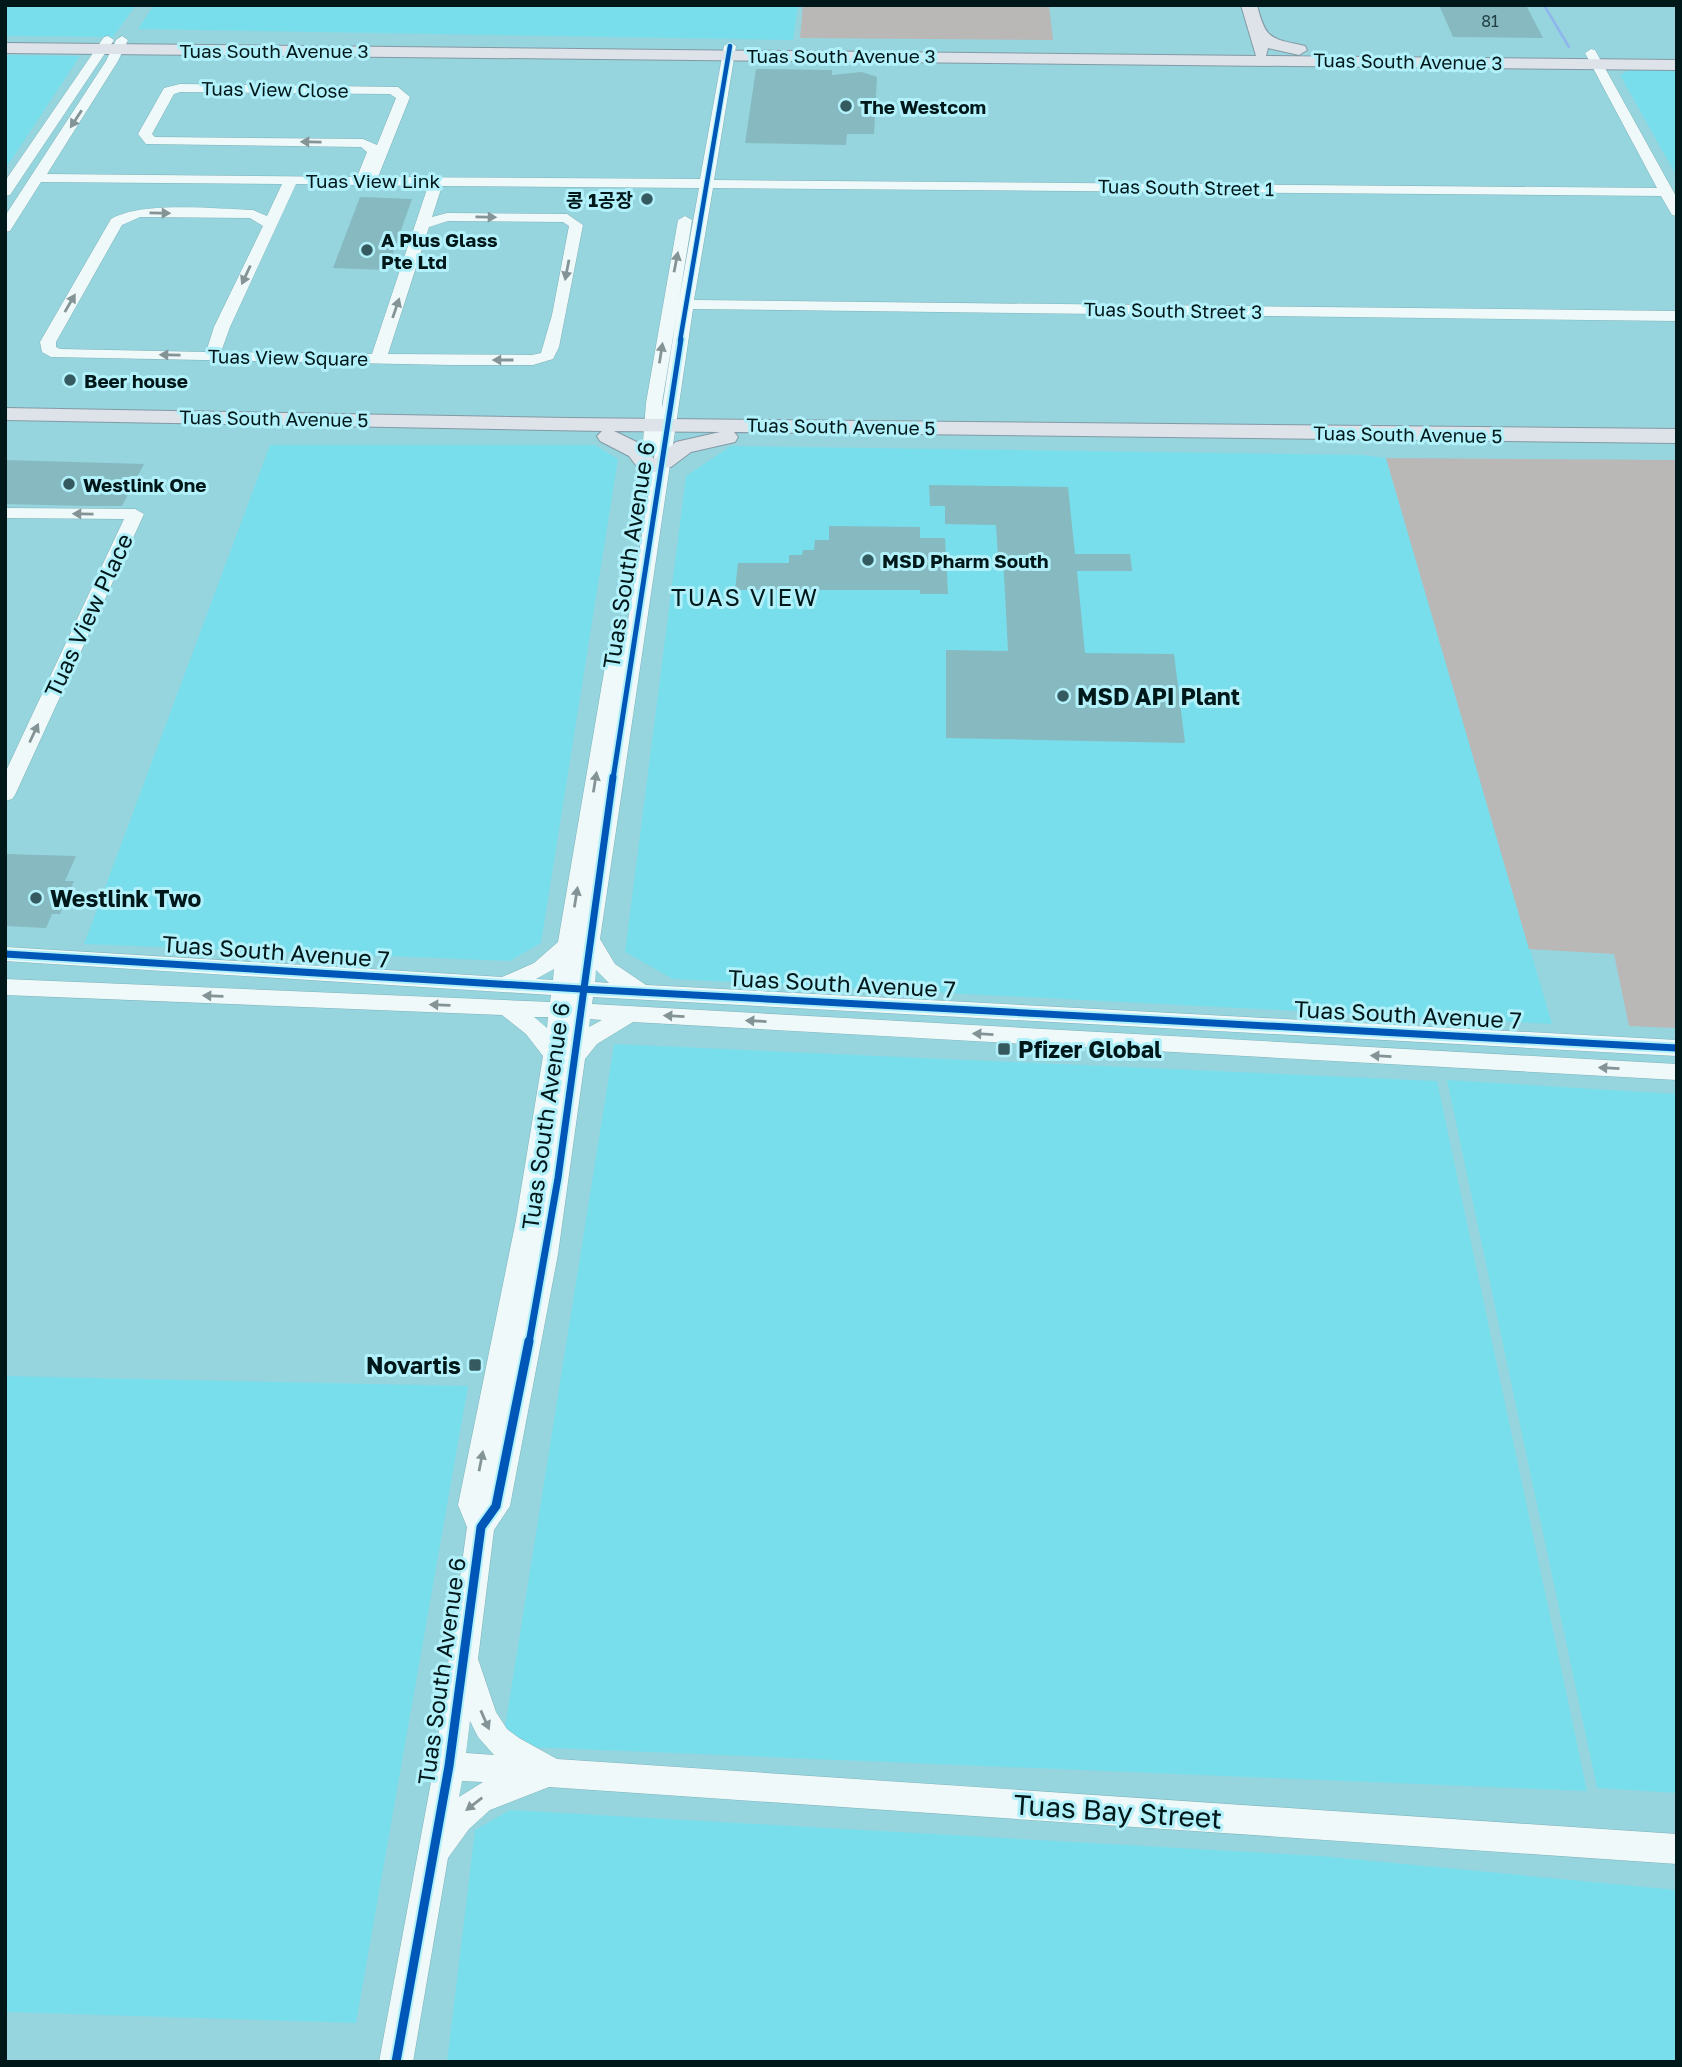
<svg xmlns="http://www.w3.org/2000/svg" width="1682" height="2067" font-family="'Golos Text','Noto Sans KR',sans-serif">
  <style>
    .built { fill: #79deeb }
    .green { fill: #bab7b7 }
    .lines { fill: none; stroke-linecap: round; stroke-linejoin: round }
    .stream { stroke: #8fb6ec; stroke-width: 2.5 }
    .building { fill: #86b9c0 }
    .minor-casing { stroke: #7eb2b9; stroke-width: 1 }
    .major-casing { stroke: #8399a5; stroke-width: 2 }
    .minor { fill: #eff9fa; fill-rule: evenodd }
    .major { fill: #dde3e8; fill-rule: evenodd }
    .cycleway-far3-casing { stroke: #b3f1fa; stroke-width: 7 }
    .cycleway-far2-casing { stroke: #b3f1fa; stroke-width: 9 }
    .cycleway-far1-casing { stroke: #b3f1fa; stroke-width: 11 }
    .cycleway-casing { stroke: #b3f1fa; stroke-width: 13 }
    .cycleway-far3 { stroke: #0057b8; stroke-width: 4.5 }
    .cycleway-far2 { stroke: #0057b8; stroke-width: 5 }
    .cycleway-far1 { stroke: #0057b8; stroke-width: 7 }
    .cycleway { stroke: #0057b8; stroke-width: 9 }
    .oneway { fill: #849496 }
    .poi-dot { fill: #355a5f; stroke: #b3f1fa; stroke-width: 2.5 }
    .labels { text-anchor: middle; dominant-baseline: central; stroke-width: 6; stroke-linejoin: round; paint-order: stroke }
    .far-number-label { font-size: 16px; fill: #224044 }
    .far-street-label { font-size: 19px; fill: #01181b; stroke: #b3f1fa }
    .far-poi-label { font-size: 19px; font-weight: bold; fill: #01181b; stroke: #b3f1fa; text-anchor: start }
    .street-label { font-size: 23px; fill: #01181b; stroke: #b3f1fa }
    .poi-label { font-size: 23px; font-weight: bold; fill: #01181b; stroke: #b3f1fa; text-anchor: start }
    .neighbourhood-label { font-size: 24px; letter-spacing: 2px; fill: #01181b; stroke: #b3f1fa }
    .near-street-label { font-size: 28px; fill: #01181b; stroke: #b3f1fa }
  </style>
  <rect width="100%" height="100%" fill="#96d5de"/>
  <!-- built -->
  <g class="built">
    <path d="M5,5H136L113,37L5,36Z"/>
    <path d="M154,5H798L793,40L138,29Z"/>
    <path d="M5,55L80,56L6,168H5Z"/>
    <path d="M1632,69L1677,70V177L1620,75Z"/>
    <path d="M270,445H595L618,459L541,943L510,961L84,944Z"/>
    <path d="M731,446L1363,455L1386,458L1552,1024L673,979L625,952L686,476Z"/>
    <path d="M614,1044L1437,1081L1587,1791L502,1746Z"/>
    <path d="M1447,1080L1677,1094V1793L1597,1788Z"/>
    <path d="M5,1376L468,1386L356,2023L5,2012Z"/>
    <path d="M510,1810L1320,1856L1677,1890V2062H447L475,1830Z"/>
  </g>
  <!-- green -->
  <g class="green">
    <path d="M803,5H1049L1053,40L800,38Z"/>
    <path d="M1386,458L1677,460V1028L1629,1026L1614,954L1529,949Z"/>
  </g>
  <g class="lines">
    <!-- stream -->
    <path class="stream" d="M1544,5L1569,47"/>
  </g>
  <!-- building -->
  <g class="building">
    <path d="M1439,5H1526L1543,38L1453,37Z"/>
    <path d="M756,69L832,70V75L862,72L877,77L874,134H847L846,145L745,143Z"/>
    <path d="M360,197L412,199L387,270L333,268Z"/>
    <path d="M5,460L144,464L122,506H88L5,504Z"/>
    <path d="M929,485L1068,487L1075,554H1130L1132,571H1077L1085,653L1174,654L1185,743L946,738V650L1008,651L1003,556H998L996,525L945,524V506H930Z"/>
    <path d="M829,526L920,527V538H945L948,594H920V590H735L738,563H789V555H802L803,550H814L815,540H829Z"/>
    <path d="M5,854L76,856L65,881H74L60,914H52L46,928L5,926Z"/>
  </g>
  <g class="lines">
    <!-- minor casing -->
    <g class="minor-casing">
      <g id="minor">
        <path d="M108,36L114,40L10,195L5,196V181L104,37Z"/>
        <path d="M122,36L128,40L118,61L47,174L357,177L367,152L361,147L146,144L138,134L164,88L180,84L398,87L410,97L378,177L700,179L724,46L730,42L736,46L714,180L1657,188L1585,53L1591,49L1595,50L1677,198V216L1672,215L1661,196L713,188L694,300L1677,311V321L693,309L600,939L615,964L646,985L1677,1040V1056L593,997L592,1004L1677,1064V1080L633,1022L597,1044L585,1059L558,1254L510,1506L494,1530L478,1659L496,1712L507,1729L519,1738L557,1759L1677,1834V1864L549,1787L490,1810L469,1829L448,1858L413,2062H379L434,1766L467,1527L458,1505L516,1220L543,1056L526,1034L502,1015L5,995V979L550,1002L551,995L5,961V947L502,977L534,963L558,942L611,631L620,625L627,627L656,446H645L643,442L646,403L678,220L685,216L692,220L679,300L699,188L442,186L432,217L447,213L567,214L583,225L559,347L553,359L533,365H452L51,357L42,352L40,342L111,219C142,201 216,209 253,210L267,216L282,184L41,182L10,231L5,232V216L106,61L116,40ZM180,92L390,94L396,98L377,145L363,139L155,137L152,134L174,94ZM296,184L428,186L372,354L221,352L230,327ZM140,217L250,218L263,226L214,327L206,352L60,349L56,347V342L122,225ZM448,221L563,222L569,226L552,315L541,353L532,355L388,354L429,227ZM677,313L662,408V403ZM554,969L553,980L536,979ZM596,970L609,983L595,982ZM534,1017H548L547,1028ZM590,1019L602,1020L589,1027ZM470,1721L478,1737L494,1755L466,1753ZM462,1781L483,1782L459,1797Z"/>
        <path d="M5,508L135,509L144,514L15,795L12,799L5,801V773L124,519L5,518Z"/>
      </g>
    </g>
    <!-- major casing -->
    <g class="major-casing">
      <g id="major">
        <path d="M1241,5H1257C1266,41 1271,38 1305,46L1307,50L1299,55L1268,48L1266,56L1677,60V70L5,53V43L1256,56Z"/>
        <path d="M5,408L568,418L1677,429V443L734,432L738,437L735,442L691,452L671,467L660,468L657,472H641L629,456L600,441L597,436L602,431L5,420ZM614,431L720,432L676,442L654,459L645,446Z"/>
      </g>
    </g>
    <!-- minor -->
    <use href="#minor" class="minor"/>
    <!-- major -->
    <use href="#major" class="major"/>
    <!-- cycleway-far3 casing -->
    <g class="cycleway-far3-casing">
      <path id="cycleway-far3" d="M680,341L730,46"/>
    </g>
    <!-- cycleway-far2 casing -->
    <g class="cycleway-far2-casing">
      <path id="cycleway-far2" d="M613,779L681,339"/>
    </g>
    <!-- cycleway-far1 casing -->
    <g class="cycleway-far1-casing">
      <g id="cycleway-far1">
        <path d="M5,954L581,989L1677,1048"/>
        <path d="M529,1343L558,1178L613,777"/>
      </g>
    </g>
    <!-- cycleway casing -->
    <g class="cycleway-casing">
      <path id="cycleway" d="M396,2062L449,1766L481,1527L496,1506L529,1341"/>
    </g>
    <!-- cycleway-far3 -->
    <use href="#cycleway-far3" class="cycleway-far3"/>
    <!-- cycleway-far2 -->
    <use href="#cycleway-far2" class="cycleway-far2"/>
    <!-- cycleway-far1 -->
    <use href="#cycleway-far1" class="cycleway-far1"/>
    <!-- cycleway -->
    <use href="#cycleway" class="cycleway"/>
  </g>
  <!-- one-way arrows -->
  <defs><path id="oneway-solid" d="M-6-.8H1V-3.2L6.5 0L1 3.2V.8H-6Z" transform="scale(1.75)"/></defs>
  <g class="oneway">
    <use href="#oneway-solid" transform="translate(76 119) rotate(123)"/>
    <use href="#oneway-solid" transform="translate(311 142) rotate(-179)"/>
    <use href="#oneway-solid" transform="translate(160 213) rotate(1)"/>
    <use href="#oneway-solid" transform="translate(486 217) rotate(1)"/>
    <use href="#oneway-solid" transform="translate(676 262) rotate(-79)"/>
    <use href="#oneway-solid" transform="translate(567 270) rotate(101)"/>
    <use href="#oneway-solid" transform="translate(246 275) rotate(115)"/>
    <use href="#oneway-solid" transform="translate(70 303) rotate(-60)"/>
    <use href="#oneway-solid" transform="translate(396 308) rotate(-71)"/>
    <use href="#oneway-solid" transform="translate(661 353) rotate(-81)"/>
    <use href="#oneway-solid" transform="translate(170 355) rotate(-179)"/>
    <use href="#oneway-solid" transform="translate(503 360) rotate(-180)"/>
    <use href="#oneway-solid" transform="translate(83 514) rotate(-179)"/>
    <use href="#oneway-solid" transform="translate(34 733) rotate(-65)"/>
    <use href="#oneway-solid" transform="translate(595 782) rotate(-81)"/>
    <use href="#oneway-solid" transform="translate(576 897) rotate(-81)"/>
    <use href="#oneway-solid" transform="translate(213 996) rotate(-178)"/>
    <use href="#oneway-solid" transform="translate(440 1005) rotate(-178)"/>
    <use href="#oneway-solid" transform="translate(674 1016) rotate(-177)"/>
    <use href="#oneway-solid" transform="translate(756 1021) rotate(-177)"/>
    <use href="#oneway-solid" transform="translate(983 1034) rotate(-177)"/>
    <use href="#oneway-solid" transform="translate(1381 1056) rotate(-177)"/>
    <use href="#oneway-solid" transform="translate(1609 1068) rotate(-177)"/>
    <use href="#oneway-solid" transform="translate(481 1461) rotate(-79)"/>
    <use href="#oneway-solid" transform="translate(485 1720) rotate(66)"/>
    <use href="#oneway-solid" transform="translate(474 1804) rotate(142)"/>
  </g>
  <!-- markers -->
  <g class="poi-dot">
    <circle cx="846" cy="106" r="7"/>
    <circle cx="647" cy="199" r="7"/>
    <circle cx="367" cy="250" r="7"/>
    <circle cx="70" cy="380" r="7"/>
    <circle cx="69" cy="484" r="7"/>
    <circle cx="868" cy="560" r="7"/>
    <circle cx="1063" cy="696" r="7"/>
    <circle cx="36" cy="898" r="7"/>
    <rect x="997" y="1042" width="14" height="14" rx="3.5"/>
    <rect x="468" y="1358" width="14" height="14" rx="3.5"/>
  </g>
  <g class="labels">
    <!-- far-number labels -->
    <g class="far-number-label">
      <text x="1490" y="21">81</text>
    </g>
    <!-- far-street labels -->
    <g class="far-street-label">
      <text x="274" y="50">Tuas South Avenue 3</text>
      <text x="841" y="55">Tuas South Avenue 3</text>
      <text transform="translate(1408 61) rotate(1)">Tuas South Avenue 3</text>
      <text transform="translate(275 89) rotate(1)">Tuas View Close</text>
      <text x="373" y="180">Tuas View Link</text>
      <text transform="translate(1186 187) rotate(1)">Tuas South Street 1</text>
      <text transform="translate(1173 310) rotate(1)">Tuas South Street 3</text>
      <text transform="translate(288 357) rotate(1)">Tuas View Square</text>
      <text transform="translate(274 418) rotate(1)">Tuas South Avenue 5</text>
      <text transform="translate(841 426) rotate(1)">Tuas South Avenue 5</text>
      <text transform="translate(1408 434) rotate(1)">Tuas South Avenue 5</text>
    </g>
    <!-- far-poi labels -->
    <g class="far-poi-label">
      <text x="860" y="106">The Westcom</text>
      <text x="633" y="199" text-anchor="end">콩 1공장</text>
      <text x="381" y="239">A Plus Glass<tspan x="381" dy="22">Pte Ltd</tspan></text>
      <text x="84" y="380">Beer house</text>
      <text x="83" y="484">Westlink One</text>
      <text x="882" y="560">MSD Pharm South</text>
    </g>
    <!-- street labels -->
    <g class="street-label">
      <text transform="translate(628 555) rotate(-81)">Tuas South Avenue 6</text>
      <text transform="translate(88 615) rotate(-65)">Tuas View Place</text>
      <text transform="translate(276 951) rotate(4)">Tuas South Avenue 7</text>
      <text transform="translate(842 983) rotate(3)">Tuas South Avenue 7</text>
      <text transform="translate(1408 1014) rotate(3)">Tuas South Avenue 7</text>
      <text transform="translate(545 1116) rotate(-82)">Tuas South Avenue 6</text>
      <text transform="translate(441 1671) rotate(-82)">Tuas South Avenue 6</text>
    </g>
    <!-- poi labels -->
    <g class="poi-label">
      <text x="1077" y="696">MSD API Plant</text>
      <text x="50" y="898">Westlink Two</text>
      <text x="1018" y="1049">Pfizer Global</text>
      <text x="461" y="1365" text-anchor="end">Novartis</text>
    </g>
    <!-- neighbourhood labels -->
    <g class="neighbourhood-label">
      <text x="745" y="596">TUAS VIEW</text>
    </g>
    <!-- near-street labels -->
    <g class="near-street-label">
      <text transform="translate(1118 1811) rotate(4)">Tuas Bay Street</text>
    </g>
  </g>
  <!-- border -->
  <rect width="1682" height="2067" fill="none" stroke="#01181b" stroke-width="14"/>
</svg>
